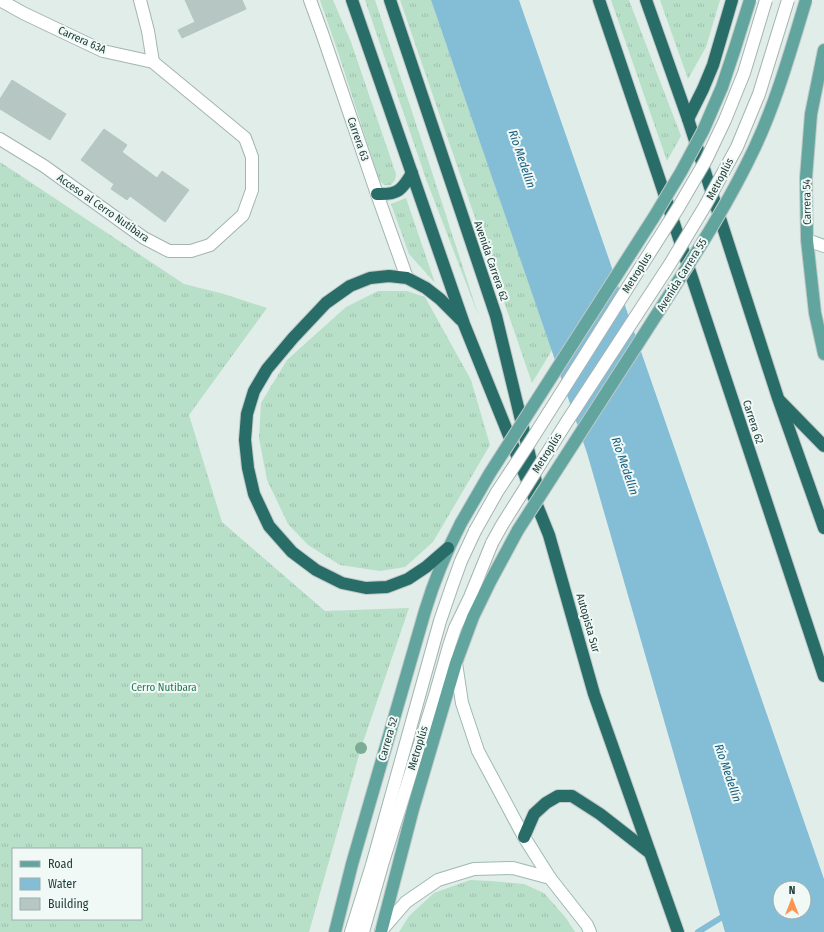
<svg xmlns="http://www.w3.org/2000/svg" width="824" height="932" font-family="'Fira Sans Condensed',sans-serif">
  <style>
    .grass { fill: url(#grass-tufts); fill-rule: evenodd }
    .water { fill: #84bdd6; fill-rule: evenodd }
    .lines { fill: none; stroke-linecap: round; stroke-linejoin: round }
    .stream { stroke: #84bdd6; stroke-width: 6 }
    .building { fill: #b6c7c3; stroke: #b3c7c1 }
    .lane-casing { stroke: #a3b5b1; stroke-width: 14 }
    .street-casing { stroke: #a3b5b1; stroke-width: 14 }
    .secondary-casing { stroke: #9eb9b3; stroke-width: 14 }
    .primary-casing { stroke: #c1c9c8; stroke-width: 14 }
    .highway-casing { stroke: #c1c9c8; stroke-width: 14 }
    .lane { stroke: #fff; stroke-width: 12 }
    .street { stroke: #fff; stroke-width: 12 }
    .secondary { stroke: #fff; stroke-width: 12 }
    .primary { stroke: #62a59e; stroke-width: 12 }
    .highway { stroke: #296d69; stroke-width: 12 }
    .lane-bridge-casing { stroke: #a3b5b1; stroke-width: 14; stroke-linecap: butt }
    .primary-bridge-casing { stroke: #c1c9c8; stroke-width: 14; stroke-linecap: butt }
    .lane-bridge { stroke: #fff; stroke-width: 12 }
    .primary-bridge { stroke: #62a59e; stroke-width: 12 }
    .tree { fill: #7bad96 }
    .labels { text-anchor: middle; dominant-baseline: central; stroke-width: 4; stroke-linejoin: round; paint-order: stroke }
    .street-label { font-size: 11px; fill: #203e3b; stroke: #f1f9f6 }
    .park-label { font-size: 11px; fill: #277853; stroke: #f1f9f6 }
    .water-label { font-size: 12px; font-style: italic; fill: #155d7f; stroke: #f1f9f6 }
  </style>
  <defs>
    <pattern id="grass-tufts" width="24" height="20" patternUnits="userSpaceOnUse"><rect width="24" height="20" fill="#b8dfc8"/><path d="M3 7l-1-3M5 7V3M7 7l1-3M15 17l-1-3M17 17v-4M19 17l1-3" fill="none" stroke="#9ec0ad"/></pattern>
  </defs>
  <rect width="100%" height="100%" fill="#e1ede9"/>
  <!-- grass -->
  <g class="grass">
    <path d="M320,0H333L351,42L396,174L395,180L391,185H384L379,180L338,52Z"/>
    <path d="M365,0H375L431,169L479,317L426,179Z"/>
    <path d="M400,0H431L552,350L532,383Z"/>
    <path d="M611,0H629L681,136L667,161Z"/>
    <path d="M660,0H720L706,47L688,79Z"/>
    <path d="M0,162L184,284L224,294L267,308L189,415L222,522L325,611L409,608L361,748L309,932H0ZM13,849H141V919H13Z"/>
    <path d="M406,198L435,283L409,254L391,204Z"/>
    <path d="M378,291H407L425,297L471,380L490,445L433,542L405,567L380,571L340,565L308,545L288,524L267,480L259,438L261,403L287,360L346,307Z"/>
    <path d="M470,880L491,881L524,884L544,893L566,918L575,932H399L409,916L434,893Z"/>
  </g>
  <!-- water -->
  <path class="water" d="M431,0H519L824,879V932H725L587,453ZM780,888H804V912H780Z"/>
  <g class="lines">
    <!-- stream -->
    <path class="stream" d="M698,932L727,914"/>
  </g>
  <!-- building -->
  <g class="building">
    <path d="M185,0H242L246,9L182,38L178,30L195,22Z"/>
    <path d="M12,80L66,114L50,140L0,109V99Z"/>
    <path d="M104,129L127,145L122,152L157,178L162,171L189,190L165,222L130,196L127,200L111,189L114,184L81,160Z"/>
  </g>
  <g class="lines">
    <!-- lane casing -->
    <g class="lane-casing">
      <g id="lane">
        <path d="M351,932L372,865L440,621L452,586L461,561L475,531"/>
        <path d="M363,932L382,865L436,692L449,646L455,628L470,597L492,543"/>
      </g>
    </g>
    <!-- street casing -->
    <g class="street-casing">
      <g id="street">
        <path d="M0,0L23,13L103,51L153,62L245,138L252,157V190L243,215L210,245L191,251H169L144,238L44,166L0,139"/>
        <path d="M140,0L148,31L153,62"/>
        <path d="M310,0L322,33L377,194L407,278"/>
      </g>
    </g>
    <!-- secondary casing -->
    <g class="secondary-casing">
      <g id="secondary">
        <path d="M807,240L824,246"/>
        <path d="M456,663L462,703L478,751L524,837L550,878L587,925L590,932"/>
        <path d="M381,931L406,902L438,880L474,869L513,868L550,878"/>
      </g>
    </g>
    <!-- primary casing -->
    <g class="primary-casing">
      <g id="primary">
        <path d="M824,50L811,114L806,178L807,240L815,313L824,354"/>
        <path d="M335,932L352,864L425,611C434,581 446,552 461,523"/>
        <path d="M381,932L413,809L456,663L473,617L490,582L518,530"/>
      </g>
    </g>
    <!-- highway casing -->
    <g class="highway-casing">
      <g id="highway">
        <path d="M352,0L464,324L549,535L594,694L678,932"/>
        <path d="M390,0L496,316L536,482"/>
        <path d="M599,0L658,175L824,676"/>
        <path d="M646,0L688,119L778,398L824,528"/>
        <path d="M688,119L703,89L713,65L732,0"/>
        <path d="M377,194C398,195 402,190 412,173"/>
        <path d="M780,401L824,446"/>
        <path d="M448,548L426,567L408,579L387,587L366,588L342,583L316,570L292,552L269,526L254,494L248,468L245,440L247,414L254,391L267,369L293,338L326,303L350,286L370,278L389,276L407,278L426,288L440,299L461,320"/>
        <path d="M524,837L534,814L546,803L558,796H572L600,814L650,853"/>
      </g>
    </g>
    <!-- lane -->
    <use href="#lane" class="lane"/>
    <!-- street -->
    <use href="#street" class="street"/>
    <!-- secondary -->
    <use href="#secondary" class="secondary"/>
    <!-- primary -->
    <use href="#primary" class="primary"/>
    <!-- highway -->
    <use href="#highway" class="highway"/>
    <!-- lane-bridge casing -->
    <g class="lane-bridge-casing">
      <g id="lane-bridge">
        <path d="M475,531L497,492L530,442L678,208L706,160L725,120L744,73L766,0"/>
        <path d="M492,543L502,525L566,423L670,264L705,206L737,147L759,94L788,0"/>
      </g>
    </g>
    <!-- primary-bridge casing -->
    <g class="primary-bridge-casing">
      <g id="primary-bridge">
        <path d="M461,523L490,473L654,217L681,172L703,131L722,87L735,48L750,0"/>
        <path d="M518,530C562,462 606,393 650,325C687,267 726,209 755,147C777,100 791,49 806,0"/>
      </g>
    </g>
    <!-- lane-bridge -->
    <use href="#lane-bridge" class="lane-bridge"/>
    <!-- primary-bridge -->
    <use href="#primary-bridge" class="primary-bridge"/>
  </g>
  <!-- trees -->
  <circle class="tree" cx="361" cy="748" r="6"/>
  <g class="labels">
    <!-- street labels -->
    <g class="street-label">
      <text transform="translate(82 40) rotate(24)">Carrera 63A</text>
      <text transform="translate(358 139) rotate(71)">Carrera 63</text>
      <text transform="translate(720 179) rotate(-62)">Metroplús</text>
      <text transform="translate(807 202) rotate(-91)">Carrera 54</text>
      <text transform="translate(103 208) rotate(35)">Acceso al Cerro Nutibara</text>
      <text transform="translate(491 261) rotate(71)">Avenida Carrera 62</text>
      <text transform="translate(637 273) rotate(-58)">Metroplus</text>
      <text transform="translate(682 275) rotate(-58)">Avenida Carrera 55</text>
      <text transform="translate(753 422) rotate(72)">Carrera 62</text>
      <text transform="translate(547 453) rotate(-58)">Metroplús</text>
      <text transform="translate(588 623) rotate(74)">Autopista Sur</text>
      <text transform="translate(388 739) rotate(-74)">Carrera 52</text>
      <text transform="translate(418 748) rotate(-73)">Metroplús</text>
    </g>
    <!-- park labels -->
    <g class="park-label">
      <text x="164" y="687">Cerro Nutibara</text>
    </g>
    <!-- water labels -->
    <g class="water-label">
      <text transform="translate(522 159) rotate(71)">Río Medellín</text>
      <text transform="translate(625 466) rotate(71)">Río Medellín</text>
      <text transform="translate(728 773) rotate(71)">Río Medellín</text>
    </g>
  </g>
  <!-- legend -->
  <rect x="12" y="848" width="130" height="72" fill="#f1f9f6" stroke="#9daeab"/>
  <rect x="20" y="861" width="20" height="6" fill="#62a59e" stroke="#9daeab"/>
  <text x="48" y="868" font-size="12" fill="#203e3b">Road</text>
  <rect x="20" y="878" width="20" height="12" fill="#84bdd6" stroke="#9daeab"/>
  <text x="48" y="888" font-size="12" fill="#203e3b">Water</text>
  <rect x="20" y="898" width="20" height="12" fill="#b6c7c3" stroke="#9daeab"/>
  <text x="48" y="908" font-size="12" fill="#203e3b">Building</text>
  <!-- north arrow -->
  <g transform="translate(792 900)"><circle r="19" fill="#f1f9f6" stroke="#9daeab"/>
  <path d="M0-3L7 15L0 10L-7 15Z" fill="#fc934f"/>
  <text y="-6" font-size="11" font-weight="bold" text-anchor="middle" fill="#203e3b">N</text>
  </g>
</svg>
